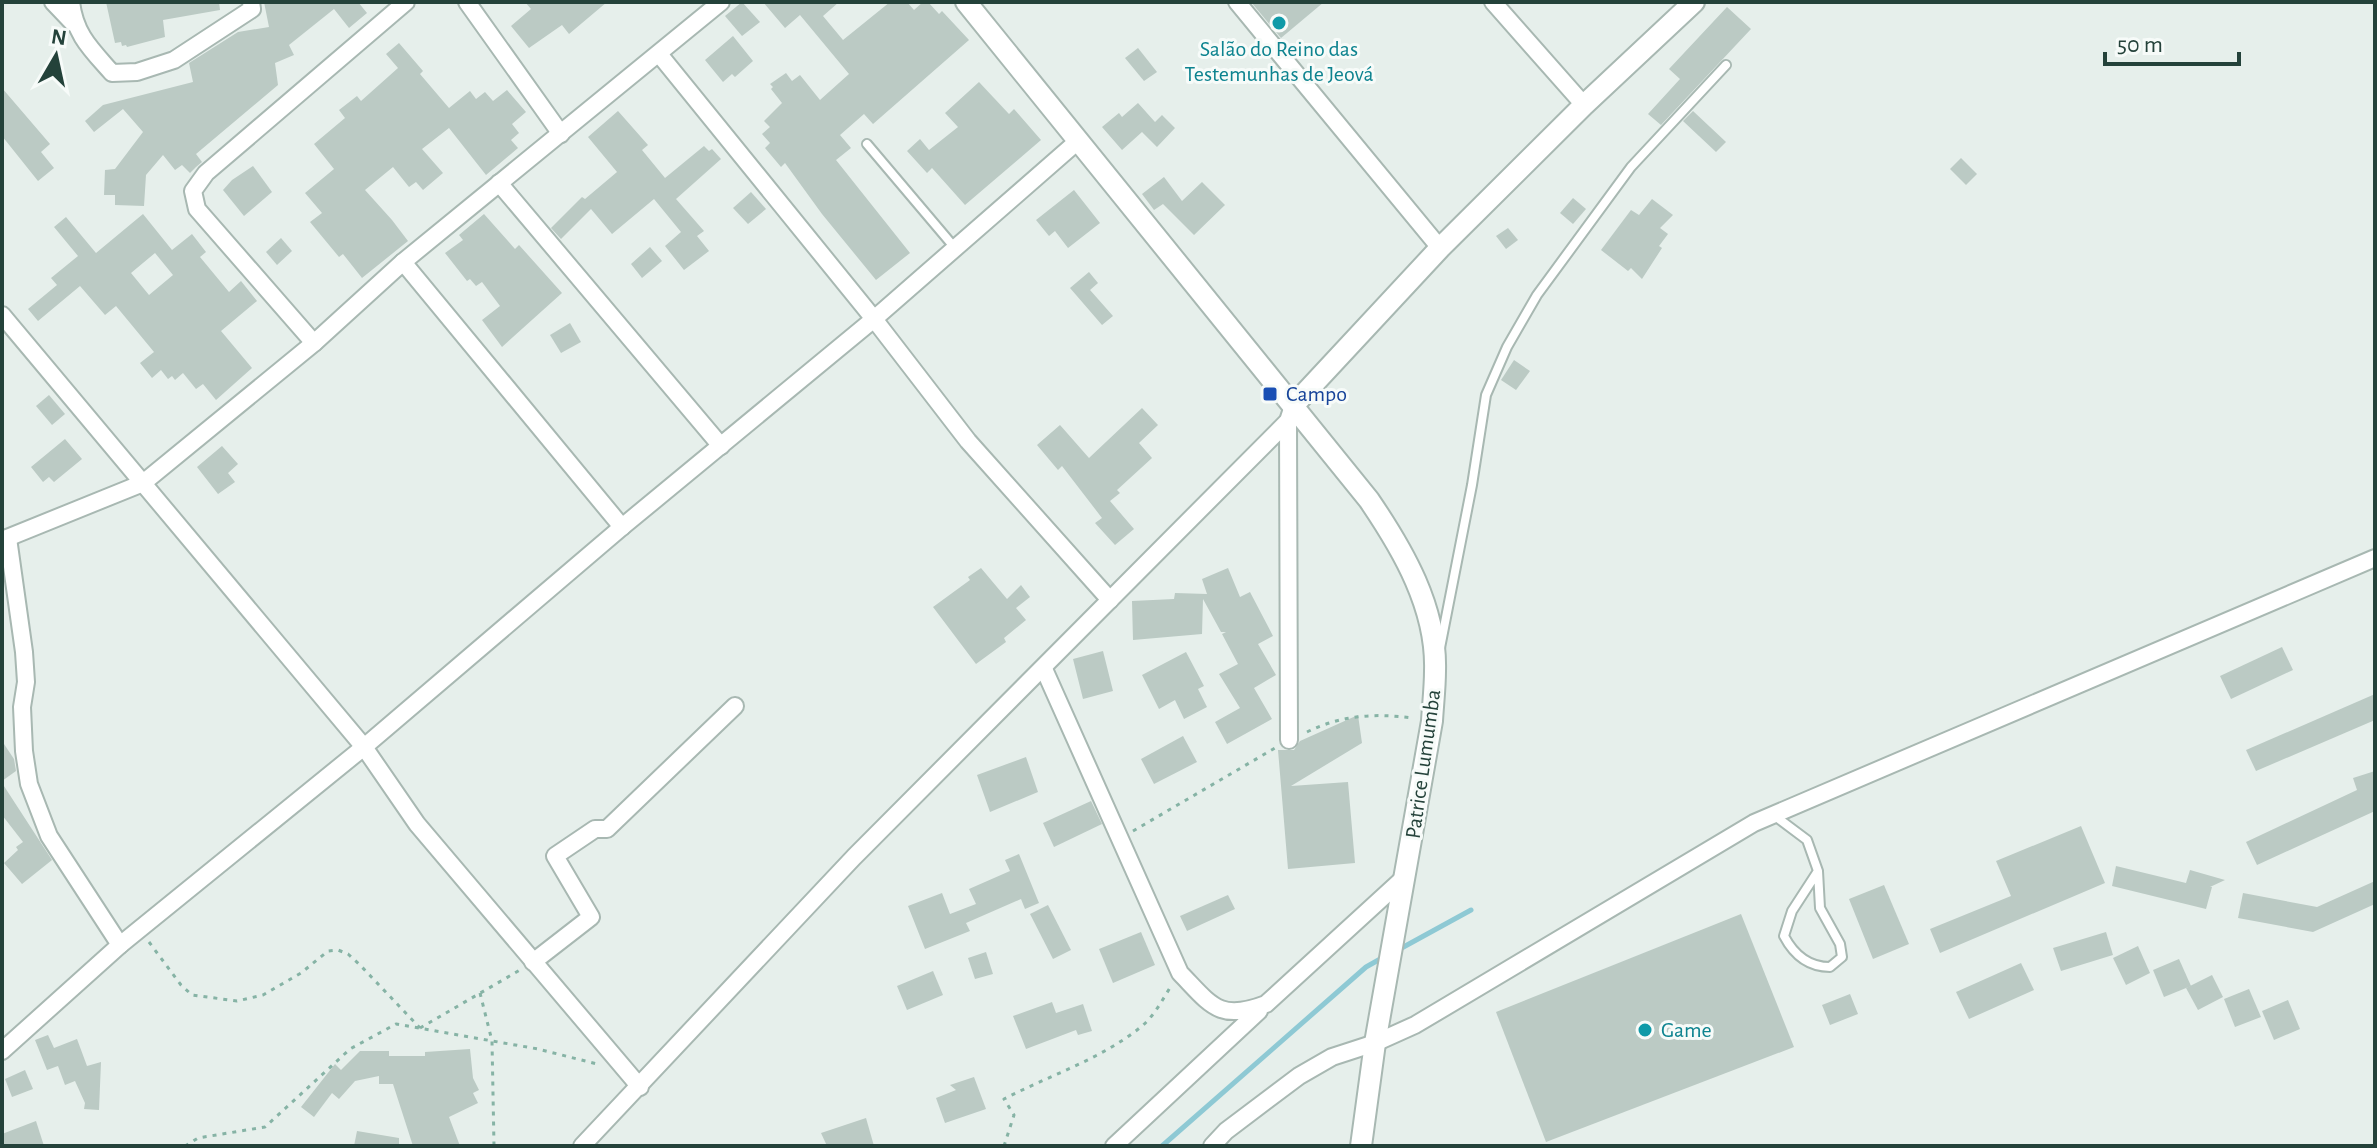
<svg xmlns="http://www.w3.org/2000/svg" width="2377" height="1148" font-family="'Alegreya Sans',sans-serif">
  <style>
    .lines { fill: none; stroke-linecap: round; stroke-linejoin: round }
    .stream { stroke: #8ec9d4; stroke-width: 5 }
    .building { fill: #bbcac4; fill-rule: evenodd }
    .service-casing { stroke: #a8b8b2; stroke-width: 12 }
    .minor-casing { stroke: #a8b8b2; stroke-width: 20 }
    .tertiary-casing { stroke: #a8b8b2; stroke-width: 24 }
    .path { stroke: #86b3a5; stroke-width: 3; stroke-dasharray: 4 6; stroke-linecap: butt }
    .service { stroke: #fff; stroke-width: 8 }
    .minor { stroke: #fff; stroke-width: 16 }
    .tertiary { stroke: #fff; stroke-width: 20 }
    .culture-dot { fill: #0f9aa8; stroke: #f7fbf9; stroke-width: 3 }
    .transit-dot { fill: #1a4fb4; stroke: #f7fbf9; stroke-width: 3 }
    .labels { text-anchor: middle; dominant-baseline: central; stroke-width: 6; stroke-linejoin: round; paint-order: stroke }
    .culture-label { font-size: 22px; fill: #0d838f; stroke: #f7fbf9 }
    .transit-label { font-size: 22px; fill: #164399; stroke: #f7fbf9; text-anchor: start }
    .street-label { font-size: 22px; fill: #24423a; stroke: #f7fbf9 }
  </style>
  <rect width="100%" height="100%" fill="#e6efeb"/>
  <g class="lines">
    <!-- stream -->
    <g class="stream">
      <path d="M1398,950L1471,910"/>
      <path d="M1162,1146L1366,967L1382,958"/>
    </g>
  </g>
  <!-- building -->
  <g class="building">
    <path d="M106,2H219L220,10L163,20L165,37L127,47L126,45L122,46L121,42L115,43Z"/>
    <path d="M264,2H358L367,13L349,28L334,9L289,45L294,55L275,63L278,85L196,154L202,162L196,167L190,173L182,165L175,170L163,155L146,175L144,206L115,205V195H104L105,170L115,169L143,132L123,109L94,132L85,121L103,105L193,82L189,63L238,32L269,27Z"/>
    <path d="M525,2H607L569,34L562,25L529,48L511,26L531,9Z"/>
    <path d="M742,2L760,22L742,36L725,16Z"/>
    <path d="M763,2H839L823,16L843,40L890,2H907L914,10L923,2H928L939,14L942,11L969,40L873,124L864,114L840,135L851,148L836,160L910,253L876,280L822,214L785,163L781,167L765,148L770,143L762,134L770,127L764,121L782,103L771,89L773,87L770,84L786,73L792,81L800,75L820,100L849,74L800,15L785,28Z"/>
    <path d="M1251,2H1324L1281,38Z"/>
    <path d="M1727,7L1751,29L1661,125L1648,114L1680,79L1669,69Z"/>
    <path d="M733,36L753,61L735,77L732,74L723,82L705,60Z"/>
    <path d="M399,43L423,71L420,74L449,108L470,91L476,99L485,92L493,101L507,90L526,112L512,124L519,133L511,140L518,148L486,175L449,128L422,149L443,173L423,190L416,182L409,187L393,167L365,190L392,220L408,241L362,278L343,254L339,257L310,222L322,213L305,193L334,169L314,144L345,118L339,110L357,96L361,101L398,68L386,54Z"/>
    <path d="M1138,48L1157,72L1144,81L1125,58Z"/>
    <path d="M979,82L1009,114L1014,109L1041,140L965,205L932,168L927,173L907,151L920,139L929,150L958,127L945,113Z"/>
    <path d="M2,88L50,144L41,152L54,168L38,181L2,136Z"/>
    <path d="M1138,103L1155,122L1162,115L1175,128L1157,147L1142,132L1122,150L1102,127L1119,113L1122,117Z"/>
    <path d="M618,111L648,145L642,150L665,178L704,146L709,151L712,149L721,159L676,199L704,231L697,236L709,251L684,270L665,246L681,232L654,199L612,234L591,209L561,239L551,228L582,197L585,199L617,172L588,137Z"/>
    <path d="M1693,111L1726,142L1716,152L1683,121Z"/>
    <path d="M1961,158L1977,174L1966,185L1950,169Z"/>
    <path d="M253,166L272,192L244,216L223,190L232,180Z"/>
    <path d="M1164,177L1182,201L1202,182L1225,205L1194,235L1163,204L1154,210L1142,194Z"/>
    <path d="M1074,190L1100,223L1068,248L1055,231L1049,236L1036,220Z"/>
    <path d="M751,192L766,209L748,224L733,208Z"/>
    <path d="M1573,198L1586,209L1573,224L1560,213Z"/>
    <path d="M1652,199L1673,215L1660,228L1668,234L1659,246L1662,248L1642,279L1631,268L1628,271L1601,250L1631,210L1639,215Z"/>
    <path d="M143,214L172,250L192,234L206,252L200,257L229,292L241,281L257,301L221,331L252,368L216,400L203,384L196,389L183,373L175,380L172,376L168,379L161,370L152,378L140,363L154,352L116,306L105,315L80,286L38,321L28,309L57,285L51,278L78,256L54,227L66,217L96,253ZM155,253L173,275L149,295L131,273Z"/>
    <path d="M484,214L515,249L519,245L562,293L502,347L482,320L500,306L482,282L476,286L470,279L467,281L445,253L463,240L459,235Z"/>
    <path d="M1508,228L1518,240L1506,249L1496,236Z"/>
    <path d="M281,238L292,251L277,265L266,252Z"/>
    <path d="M650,247L662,261L642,278L631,264Z"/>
    <path d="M1089,272L1098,283L1090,290L1113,316L1102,325L1070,288Z"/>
    <path d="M570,323L581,342L561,353L550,335Z"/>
    <path d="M1514,360L1530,371L1516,390L1501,380Z"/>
    <path d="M49,395L65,414L52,425L36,406Z"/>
    <path d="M1142,408L1158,425L1139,443L1152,458L1117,490L1120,493L1110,501L1134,529L1115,545L1095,523L1102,518L1062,466L1058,470L1037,445L1060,425L1089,458Z"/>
    <path d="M65,439L82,459L54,482L49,477L43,482L31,467Z"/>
    <path d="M222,446L238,464L228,473L235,482L218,494L197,467Z"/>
    <path d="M981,568L1007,599L1021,585L1030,597L1016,608L1026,620L1004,638L1006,642L976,664L933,607L970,580L968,577Z"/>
    <path d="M1228,568L1240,597L1250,592L1273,636L1258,644L1276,675L1254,688L1272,719L1227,744L1215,722L1240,708L1219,674L1238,664L1222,634L1226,632H1221L1203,599L1202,634L1133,640L1132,601L1174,599L1175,593L1207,594L1202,579Z"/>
    <path d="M2282,647L2293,670L2231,699L2220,676Z"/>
    <path d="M1103,651L1113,691L1083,699L1073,659Z"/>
    <path d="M1186,652L1204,686L1198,689L1207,707L1184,719L1175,700L1159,709L1142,675Z"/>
    <path d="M2375,694V720L2256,771L2246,750Z"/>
    <path d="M1358,715L1362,743L1291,786L1348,782L1355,863L1288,869L1278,750H1294L1300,741Z"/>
    <path d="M1183,736L1197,762L1154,784L1141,759Z"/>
    <path d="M2,741L14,759L16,771L2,781Z"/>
    <path d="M1026,757L1038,792L990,812L977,775Z"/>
    <path d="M2375,771V811L2257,865L2246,842L2357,790L2353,778Z"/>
    <path d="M2,783L52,860L22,884L4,863L18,850L16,847L23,842L2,815Z"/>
    <path d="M1091,801L1102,824L1054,847L1043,823Z"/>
    <path d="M2081,826L2105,883L1940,953L1930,929L2011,896L1996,861Z"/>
    <path d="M1019,854L1039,903L1025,909L1021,899L966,923L970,931L925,949L908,906L942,893L950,914L976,904L969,889L1010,871L1005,860Z"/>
    <path d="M2116,866L2186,883L2190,870L2225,880L2210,887H2212L2206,909L2112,886Z"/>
    <path d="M2375,881V904L2313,932L2238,918L2243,893L2317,907Z"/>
    <path d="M1884,885L1909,944L1873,959L1849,899Z"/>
    <path d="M1228,895L1235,909L1187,931L1180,916Z"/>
    <path d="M1048,905L1071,950L1053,959L1030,914Z"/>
    <path d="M1741,914L1794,1047L1546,1142L1496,1012Z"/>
    <path d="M1141,932L1155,965L1113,983L1099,949Z"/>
    <path d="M2106,932L2113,955L2061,971L2053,948Z"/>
    <path d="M2138,946L2150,973L2126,985L2113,958Z"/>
    <path d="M986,952L993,974L975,979L968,958Z"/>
    <path d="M2179,959L2191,986L2164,997L2153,970Z"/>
    <path d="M2021,963L2034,990L1969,1019L1956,992Z"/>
    <path d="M933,971L943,995L907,1010L897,986Z"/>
    <path d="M2212,975L2223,997L2198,1010L2186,988Z"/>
    <path d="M2249,989L2261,1017L2235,1027L2224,999Z"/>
    <path d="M1850,994L1858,1014L1830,1025L1822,1005Z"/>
    <path d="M2288,1000L2300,1029L2274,1040L2262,1011Z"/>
    <path d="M1052,1002L1056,1013L1083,1004L1092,1031L1078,1035L1076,1030L1026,1049L1013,1016Z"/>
    <path d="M48,1035L54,1048L77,1039L87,1066L101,1062L99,1110L84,1109L85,1103L75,1081L65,1085L58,1066L47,1070L35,1040Z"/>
    <path d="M470,1049L473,1078L479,1090L473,1093L478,1103L449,1117L460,1146H413L393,1084H379V1076L355,1081L339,1099L332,1093L314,1117L301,1107L335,1064L341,1070L360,1051H389V1056H425V1052Z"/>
    <path d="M25,1070L33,1089L12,1097L5,1079Z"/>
    <path d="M974,1077L986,1109L945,1123L936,1098L956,1090L950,1085Z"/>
    <path d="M866,1118L874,1146H827L821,1133Z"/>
    <path d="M36,1121L44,1146H2V1134Z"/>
    <path d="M357,1131L399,1138V1146H354Z"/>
  </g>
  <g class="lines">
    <!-- service casing -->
    <g class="service-casing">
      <g id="service">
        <path d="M867,144L955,248"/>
        <path d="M1440,648L1472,485L1486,395L1507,347L1537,295L1631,167L1726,65"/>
        <path d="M1775,816L1807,840L1818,871L1792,911L1784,936C1794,955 1808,967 1830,967L1842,957L1840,944L1820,908L1818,871"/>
      </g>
    </g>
    <!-- minor casing -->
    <g class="minor-casing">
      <g id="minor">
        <path d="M53,2L73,23"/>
        <path d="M71,2C75,35 91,49 112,73L137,72L174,60L252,9L251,2"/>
        <path d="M467,2L561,134"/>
        <path d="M1237,2L1440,248"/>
        <path d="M1493,2L1584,105"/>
        <path d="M659,54L874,319L968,441L1110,600"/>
        <path d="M499,183L721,446"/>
        <path d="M403,262L622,527"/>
        <path d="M2,315L364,747L417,824L640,1087"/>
        <path d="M314,343L197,209L193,191L206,173L406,2"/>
        <path d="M1288,421L1289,740"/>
        <path d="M8,538L24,652L26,682L22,707L24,751L29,784L49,836L120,945"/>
        <path d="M2,540L143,483L314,343L403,262L721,2"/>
        <path d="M1044,669L1180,973C1211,1005 1219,1022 1266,1004L1406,876"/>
        <path d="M533,962L591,917L555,856L595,829H607L735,706"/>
        <path d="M2,1051L120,945L364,747L622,527L874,319L1079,140"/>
        <path d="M582,1146L854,857L1288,421L1293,406"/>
        <path d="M1114,1146L1259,1011"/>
        <path d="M1212,1146L1226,1131L1299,1076L1332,1057L1375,1043L1415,1025L1754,823L2375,558"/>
      </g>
    </g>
    <!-- tertiary casing -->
    <g class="tertiary-casing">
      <g id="tertiary">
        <path d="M966,2L1369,500C1403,550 1437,608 1435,671C1435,687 1433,704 1432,721L1375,1043L1361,1146"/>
        <path d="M1293,406L1440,248L1584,105L1694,2"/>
      </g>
    </g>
    <!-- path -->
    <g class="path">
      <path d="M1307,732C1342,715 1374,713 1412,718"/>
      <path d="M1133,831L1275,748"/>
      <path d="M149,942L181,985L192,995L237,1001L263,995L301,973L328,951L338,950L348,954L360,965L420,1028"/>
      <path d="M480,993L492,1041L494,1146"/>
      <path d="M420,1028L520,970"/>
      <path d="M185,1146L198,1138L265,1127L350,1049L396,1024L538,1049L597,1064"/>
      <path d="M1004,1146L1014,1115L1004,1099C1050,1075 1102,1059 1142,1026C1154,1016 1163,999 1171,986"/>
    </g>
    <!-- service -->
    <use href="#service" class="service"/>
    <!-- minor -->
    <use href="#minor" class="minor"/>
    <!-- tertiary -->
    <use href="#tertiary" class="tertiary"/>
  </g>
  <!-- markers -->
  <g class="culture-dot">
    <circle cx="1279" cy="23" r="8"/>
    <circle cx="1645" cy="1030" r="8"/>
  </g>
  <rect class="transit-dot" x="1262" y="386" width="16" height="16" rx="4"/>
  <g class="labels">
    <!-- culture labels -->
    <g class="culture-label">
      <text x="1279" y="49">Salão do Reino das<tspan x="1279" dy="25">Testemunhas de Jeová</tspan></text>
      <text x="1661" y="1030" text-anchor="start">Game</text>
    </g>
    <!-- transit labels -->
    <g class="transit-label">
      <text x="1286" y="394">Campo</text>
    </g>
    <!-- street labels -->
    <g class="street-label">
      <text transform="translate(1423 764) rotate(-82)">Patrice Lumumba</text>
    </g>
  </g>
  <!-- border -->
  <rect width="2377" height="1148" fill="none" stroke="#24423a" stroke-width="8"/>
  <!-- north arrow -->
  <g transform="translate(56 56) rotate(9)" stroke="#f7fbf9" stroke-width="6" paint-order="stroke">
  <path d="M0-6L14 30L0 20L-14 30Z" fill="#24423a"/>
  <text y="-12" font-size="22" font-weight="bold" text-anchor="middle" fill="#24423a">N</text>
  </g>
  <!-- scale -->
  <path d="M2105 52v12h134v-12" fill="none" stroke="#24423a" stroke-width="4"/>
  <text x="2117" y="52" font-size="24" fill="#24423a" stroke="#f7fbf9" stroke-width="6" paint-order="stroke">50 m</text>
</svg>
